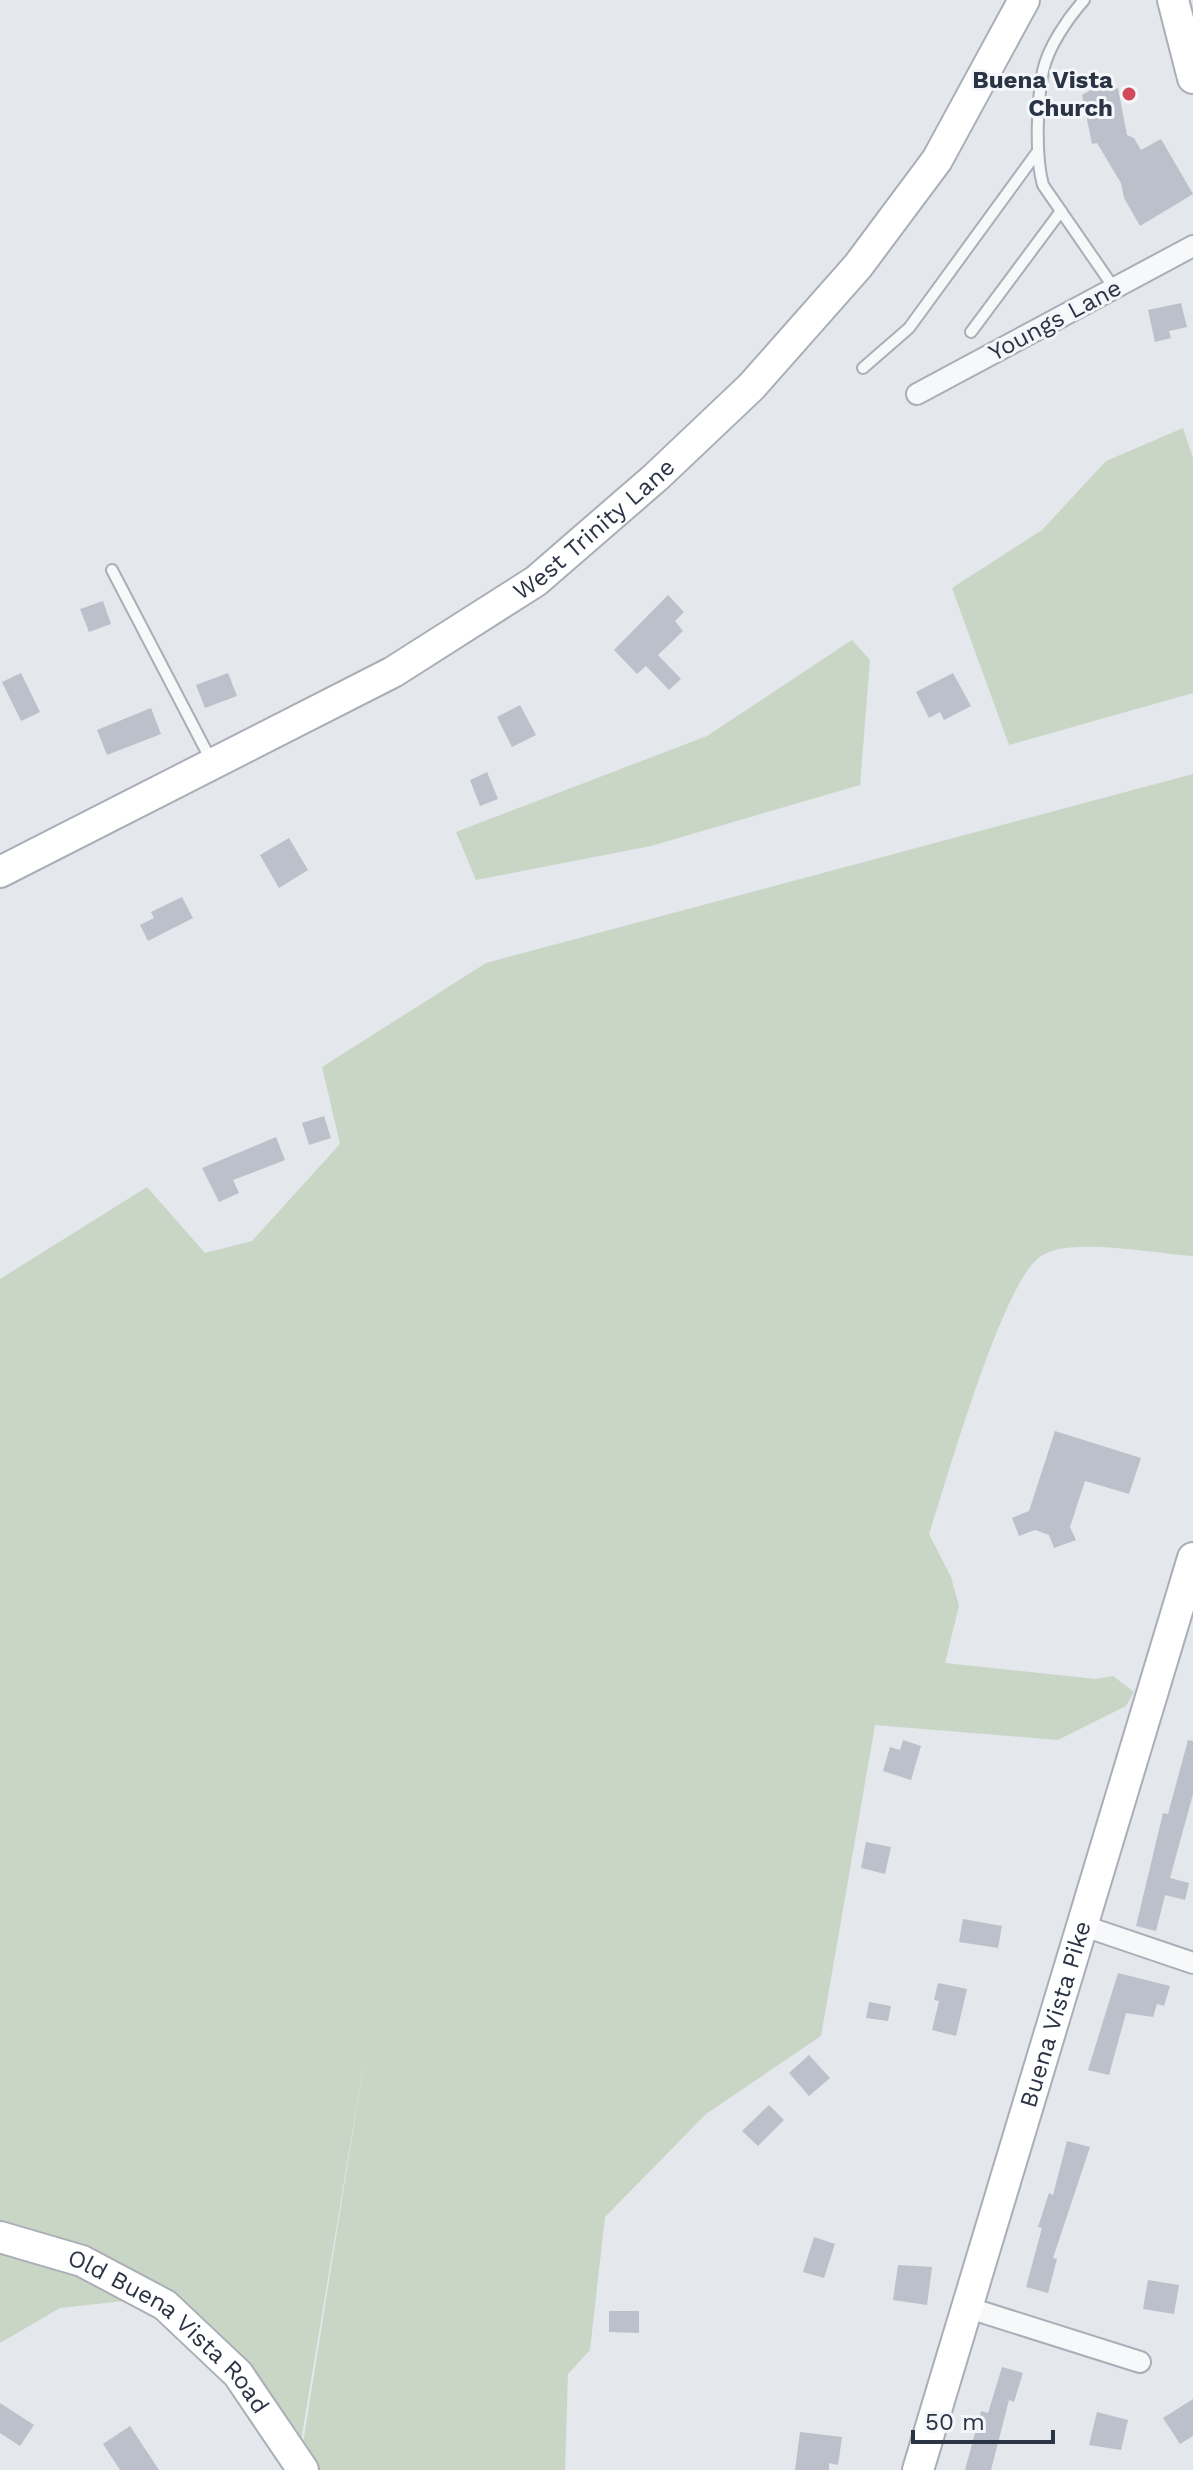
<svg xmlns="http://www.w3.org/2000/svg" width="1193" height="2470" font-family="'Work Sans',sans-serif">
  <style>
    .green { fill: #c9d6c5 }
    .building { fill: #bbc0ca }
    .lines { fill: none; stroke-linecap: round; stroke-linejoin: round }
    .lane-casing { stroke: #a9aeb7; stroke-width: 14 }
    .street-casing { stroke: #a9aeb7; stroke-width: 24 }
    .secondary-casing { stroke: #a9aeb7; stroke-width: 34 }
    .lane { stroke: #f7f8fa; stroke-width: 10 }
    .street { stroke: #f7f8fa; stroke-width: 20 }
    .secondary { stroke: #fff; stroke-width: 30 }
    .poi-dot { fill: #d1495b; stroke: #f4f6f9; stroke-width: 3 }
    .labels { text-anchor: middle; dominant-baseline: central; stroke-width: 6; stroke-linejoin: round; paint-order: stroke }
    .poi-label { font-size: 24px; font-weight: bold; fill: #2b3445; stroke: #f4f6f9; text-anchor: end }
    .street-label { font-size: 24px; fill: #2b3445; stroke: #f4f6f9 }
  </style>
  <rect width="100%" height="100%" fill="#e4e7ec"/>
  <!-- green -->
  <g class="green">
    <path d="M1183,428L1193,458V693L1009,745L952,588L1042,530L1106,461Z"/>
    <path d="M852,640L870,660L860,785L651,846L476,880L456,832L707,736Z"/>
    <path d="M1193,774V1256C1157,1254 1070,1236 1041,1256C1002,1281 947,1481 929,1534L951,1577L959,1606L945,1663L1096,1679L1113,1676L1134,1692L1126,1706L1058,1740L875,1725L821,2036L706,2114L605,2217L590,2350L568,2374L565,2470H292L300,2462L367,2043L298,2459L151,2298L60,2308L0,2343V1279L147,1187L205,1253L252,1241L340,1144L322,1067L486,963Z"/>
  </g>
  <!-- building -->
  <g class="building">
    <path d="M1107,81L1109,90L1118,88L1127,135L1134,138L1141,150L1161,139L1193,194L1140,226L1124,198L1121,183L1097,143L1092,144L1082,95Z"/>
    <path d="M1181,303L1187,327L1169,331L1171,338L1155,342L1148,310Z"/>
    <path d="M668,595L684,612L675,621L683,631L658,655L681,679L669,690L646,666L637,674L614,650Z"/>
    <path d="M103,601L111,624L89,632L80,609Z"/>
    <path d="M21,673L40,712L21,721L2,682Z"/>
    <path d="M228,673L237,696L205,708L196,685Z"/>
    <path d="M953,673L971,706L944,720L940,712L929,718L916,692Z"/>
    <path d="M520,705L536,735L512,747L497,717Z"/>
    <path d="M151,708L161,734L107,755L97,730Z"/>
    <path d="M487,772L498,799L480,806L470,780Z"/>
    <path d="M289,838L308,870L279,888L260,855Z"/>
    <path d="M182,897L193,918L148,941L140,925L154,918L151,912Z"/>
    <path d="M324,1116L331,1138L309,1145L302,1123Z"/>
    <path d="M276,1137L285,1160L233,1180L239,1193L219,1202L202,1168Z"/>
    <path d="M1055,1431L1141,1458L1129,1494L1085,1481L1070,1527L1076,1540L1054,1548L1049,1535L1035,1530L1019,1536L1012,1518L1029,1511Z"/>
    <path d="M903,1740L921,1746L911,1780L883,1771L890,1747L900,1750Z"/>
    <path d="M1188,1740L1193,1741V1794L1170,1878L1189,1883L1185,1900L1165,1895L1156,1931L1136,1926L1163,1813L1168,1814Z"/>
    <path d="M866,1842L891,1847L885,1874L861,1868Z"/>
    <path d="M963,1919L1002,1926L998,1948L959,1942Z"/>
    <path d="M1118,1973L1170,1986L1164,2006L1157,2004L1153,2017L1126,2013L1109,2075L1088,2070Z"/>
    <path d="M938,1983L967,1989L956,2036L932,2030L939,2001L934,2000Z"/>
    <path d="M869,2002L891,2006L888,2021L866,2018Z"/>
    <path d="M809,2055L830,2078L809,2096L789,2073Z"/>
    <path d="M769,2105L784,2120L758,2146L742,2131Z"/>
    <path d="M1067,2141L1090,2147L1053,2258L1057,2259L1048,2293L1026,2287L1042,2228L1038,2227L1049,2193L1053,2195Z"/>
    <path d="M814,2237L835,2244L824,2278L803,2272Z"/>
    <path d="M898,2265L932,2267L927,2305L893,2300Z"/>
    <path d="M1148,2280L1179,2285L1174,2314L1143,2309Z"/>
    <path d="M609,2311H639V2333L609,2332Z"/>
    <path d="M1002,2367L1023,2373L1014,2402L1009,2400L991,2470H965L981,2411L988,2413Z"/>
    <path d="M1193,2399V2436L1180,2444L1163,2418Z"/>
    <path d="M0,2403L34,2425L20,2446L0,2433Z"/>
    <path d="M1097,2412L1128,2420L1121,2450L1089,2445Z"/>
    <path d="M130,2426L159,2470H120L103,2444Z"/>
    <path d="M800,2432L842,2437L838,2465L829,2463V2470H795Z"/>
  </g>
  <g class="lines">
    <!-- lane casing -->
    <g class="lane-casing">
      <g id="lane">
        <path d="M1084,0C1068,18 1048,47 1043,71C1037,102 1035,156 1043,185L1114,288"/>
        <path d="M971,332L1061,211"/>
        <path d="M863,368L909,328L1038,151"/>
        <path d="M112,570L212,762"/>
      </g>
    </g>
    <!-- street casing -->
    <g class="street-casing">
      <g id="street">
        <path d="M917,394L1193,246"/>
        <path d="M1081,1925L1193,1963"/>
        <path d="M966,2307L1140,2362"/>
      </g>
    </g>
    <!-- secondary casing -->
    <g class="secondary-casing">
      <g id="secondary">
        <path d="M1173,0L1193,78"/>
        <path id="s1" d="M0,872L393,672L536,581L656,477L751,387L858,266L937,160L1024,0"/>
        <path id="s2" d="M0,2237L82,2261L165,2305L238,2374L303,2470"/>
        <path id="s3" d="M918,2470L1193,1558"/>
      </g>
    </g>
    <!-- lane -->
    <use href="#lane" class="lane"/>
    <!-- street -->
    <use href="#street" class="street"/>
    <!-- secondary -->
    <use href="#secondary" class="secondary"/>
  </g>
  <!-- markers -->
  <circle class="poi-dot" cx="1129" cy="94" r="8"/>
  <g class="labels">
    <!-- poi labels -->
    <g class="poi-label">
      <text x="1113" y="80">Buena Vista<tspan x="1113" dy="28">Church</tspan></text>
    </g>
    <!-- street labels -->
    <g class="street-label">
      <text transform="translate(1055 320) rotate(-28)">Youngs Lane</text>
      <text stroke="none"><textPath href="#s1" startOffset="688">West Trinity Lane</textPath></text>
      <text stroke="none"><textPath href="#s3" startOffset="476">Buena Vista Pike</textPath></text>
      <text stroke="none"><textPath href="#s2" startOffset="198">Old Buena Vista Road</textPath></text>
    </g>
  </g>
  <!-- scale -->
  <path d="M913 2430v12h140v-12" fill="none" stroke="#2b3445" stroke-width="4"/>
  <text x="925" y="2430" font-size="24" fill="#2b3445" stroke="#f4f6f9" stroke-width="6" paint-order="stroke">50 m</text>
</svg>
